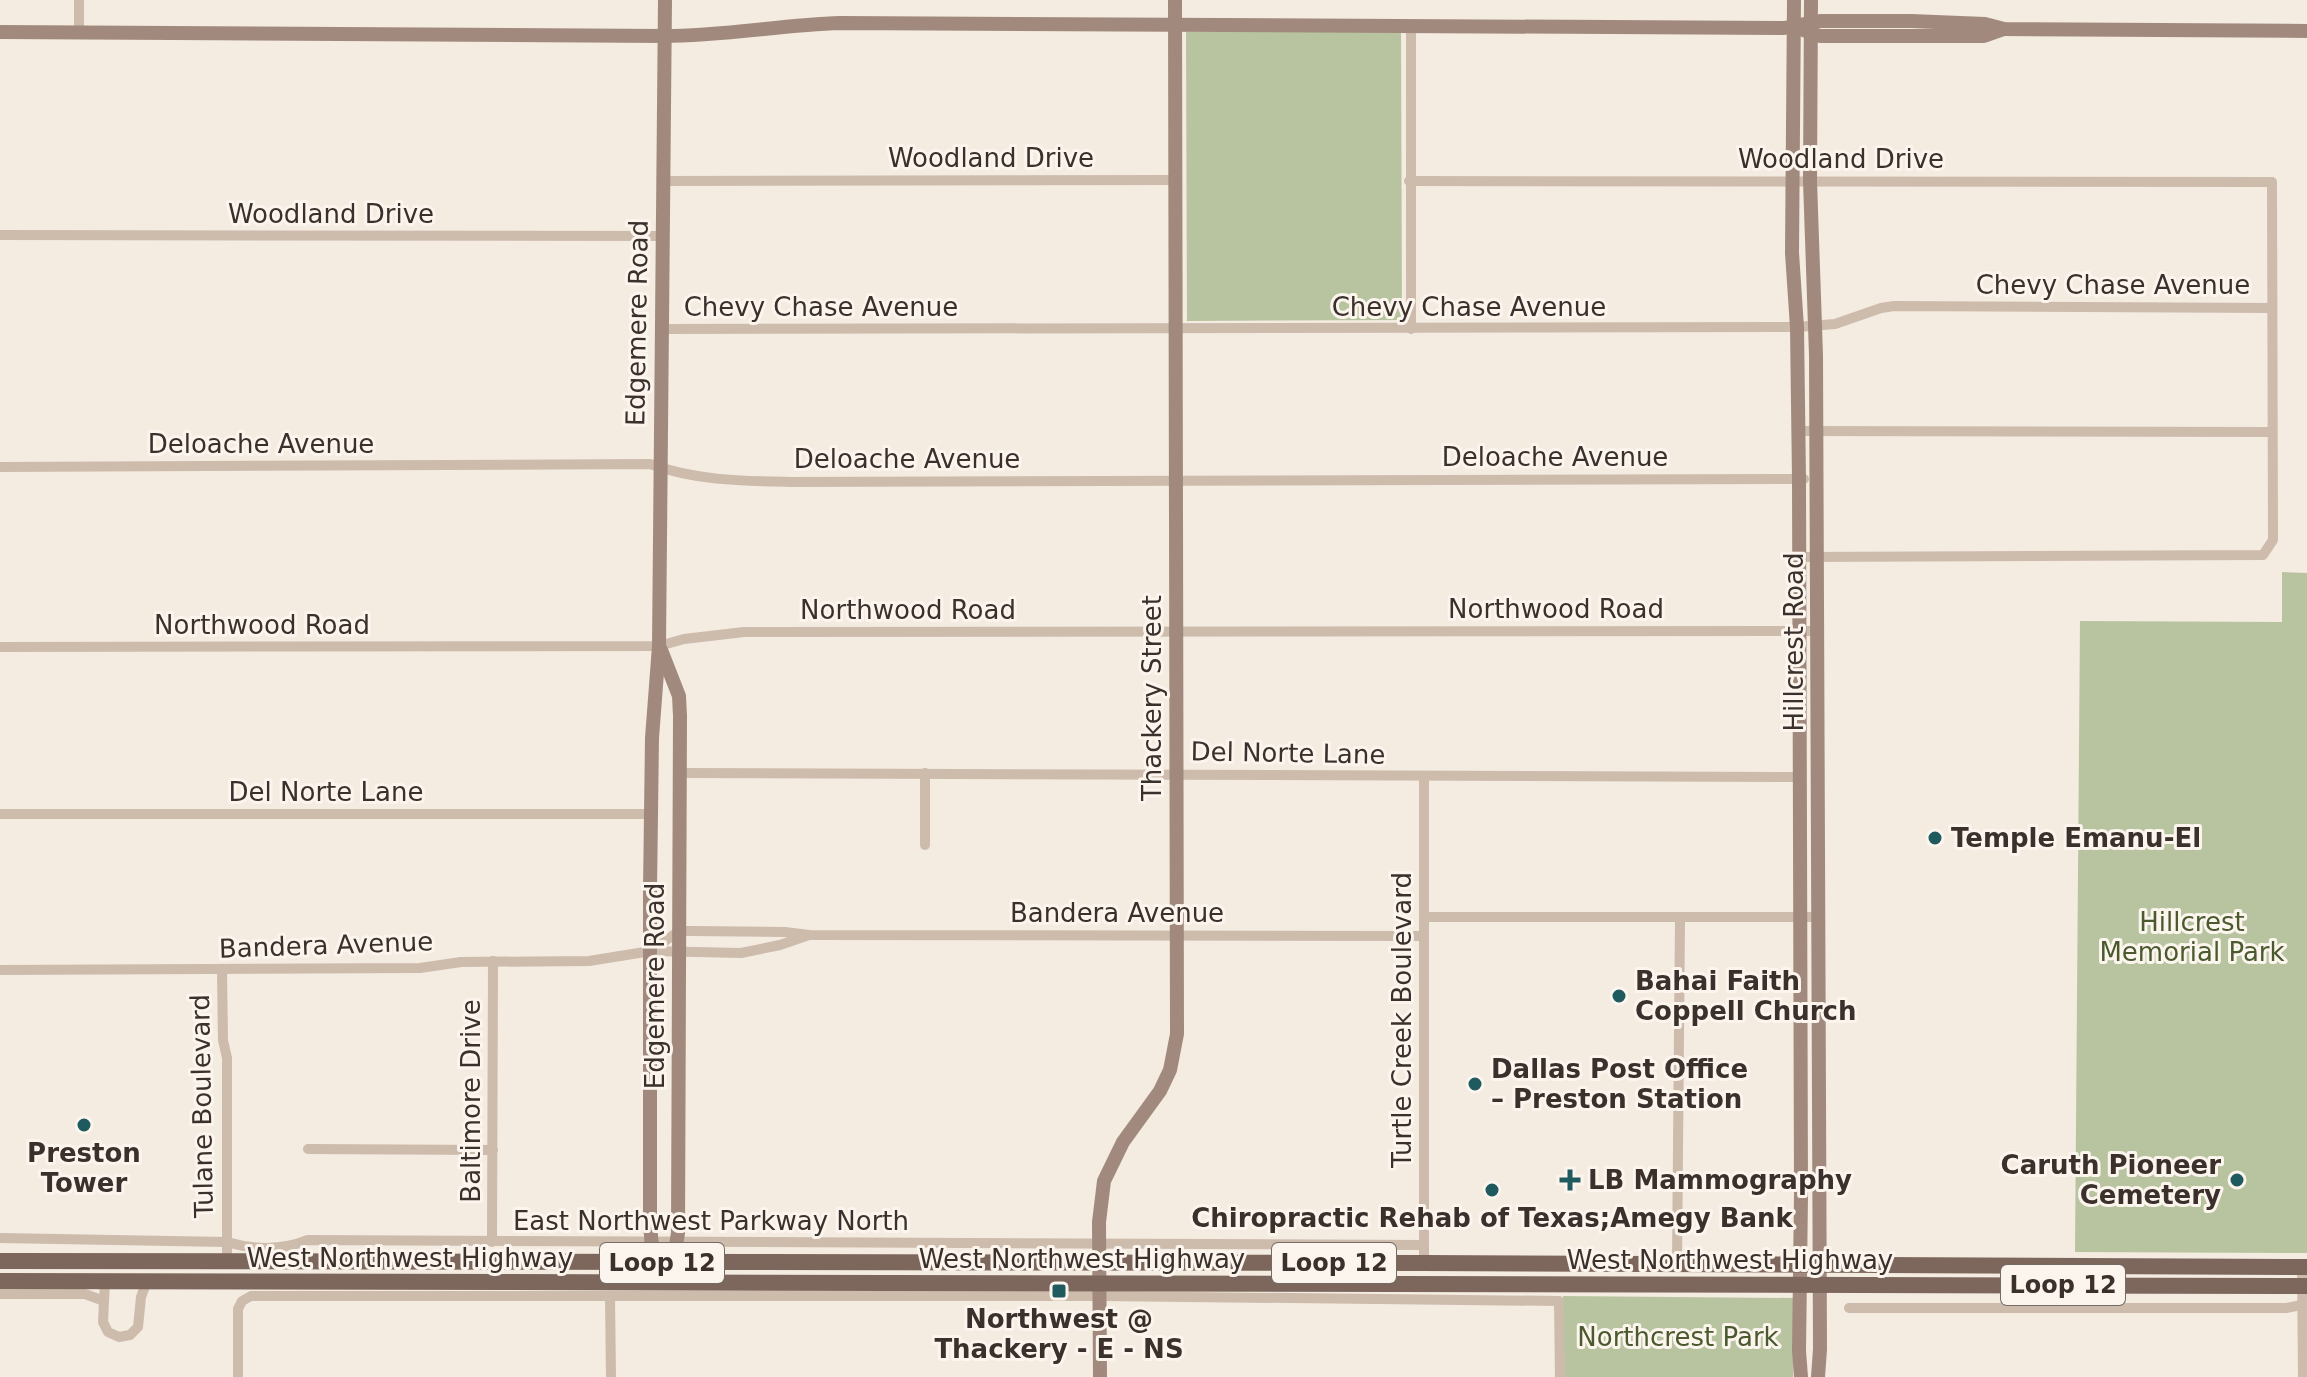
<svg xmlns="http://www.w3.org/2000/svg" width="2307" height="1377" font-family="'DejaVu Sans',sans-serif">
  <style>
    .green { fill: #b8c4a0 }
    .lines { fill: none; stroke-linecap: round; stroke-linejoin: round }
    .street { stroke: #cdbbac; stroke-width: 10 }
    .secondary { stroke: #a18a7d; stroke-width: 14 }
    .primary { stroke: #7d675c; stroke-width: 16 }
    .poi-dot { fill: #1f5a5e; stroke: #fbf5ee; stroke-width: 3 }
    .labels { text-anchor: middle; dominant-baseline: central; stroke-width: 6; stroke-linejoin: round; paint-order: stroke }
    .shield { fill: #fbf5ee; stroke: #756b66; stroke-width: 2 }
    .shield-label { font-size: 24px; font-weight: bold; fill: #3b302b }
    .street-label { font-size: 26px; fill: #3b302b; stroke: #fbf5ee }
    .poi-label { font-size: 26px; font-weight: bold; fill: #3b302b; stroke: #fbf5ee; text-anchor: start }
    .park-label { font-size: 26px; fill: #4a5a2e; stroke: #fbf5ee }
  </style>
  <rect width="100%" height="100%" fill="#f4ebe1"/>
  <!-- green -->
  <g class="green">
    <path d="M1401,31L1402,320L1187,321L1186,32Z"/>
    <path d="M2282,572L2307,573V1253L2075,1252L2080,621L2282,622Z"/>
    <path d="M1563,1296L1793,1298V1377H1563Z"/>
  </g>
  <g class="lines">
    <!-- street -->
    <g class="street">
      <path d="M1411,25V329"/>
      <path d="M79,32V0"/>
      <path d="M663,181L1175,180"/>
      <path d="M1409,181L2272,182L2273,540L2263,555L1799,557"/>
      <path d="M0,235L663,236"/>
      <path d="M662,329L1797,327L1835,324L1881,308L1894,306L2272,308"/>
      <path d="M1799,431L2272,432"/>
      <path d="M0,467L650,464C697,481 743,481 792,482L1804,479"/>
      <path d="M0,647L659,646L684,639L744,632L1818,631"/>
      <path d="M680,773L1800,777"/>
      <path d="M925,773V845"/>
      <path d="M1424,777V1263"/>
      <path d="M0,814H651"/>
      <path d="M1424,917H1818"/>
      <path d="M651,951L679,931H692L785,932L809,935L1424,936"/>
      <path d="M0,970L420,968L461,962L589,961L651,951L741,953L780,945L809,935"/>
      <path d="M222,971L223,1040L227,1058V1262"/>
      <path d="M308,1149L493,1150"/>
      <path d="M0,1238L227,1242C255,1250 281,1251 308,1240L1424,1245"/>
      <path d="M492,1242L493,961"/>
      <path d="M1677,1264L1680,918"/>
      <path d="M2302,1267L2303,1377"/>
      <path d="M105,1281L103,1322L108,1332L119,1337L130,1335L138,1327L141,1297L147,1281"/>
      <path d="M0,1294H85L104,1301"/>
      <path d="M610,1298L611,1377"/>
      <path d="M1849,1308H2286L2307,1304"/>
      <path d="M238,1377V1309L242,1301L251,1296H1099L1559,1301L1560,1377"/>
    </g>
    <!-- secondary -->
    <g class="secondary">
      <path d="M1794,0L1792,253L1797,327L1799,479L1801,1195L1799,1351L1801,1377"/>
      <path d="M1811,0L1810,181L1816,355L1820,1349L1818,1377"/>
      <path d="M1803,30L1820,36H1984L2004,29"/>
      <path d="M0,32L664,36C723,36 781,25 840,23L1784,28L1820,21H1911L1985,24L2004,29L2307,31"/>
      <path d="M661,650L679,696L680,716L678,1233L670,1282"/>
      <path d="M655,1282L650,1224V890L652,738L659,646L665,0"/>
      <path d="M1100,1377L1099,1222L1104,1181L1123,1142L1160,1091L1170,1070L1177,1034L1175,0"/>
    </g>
    <!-- primary -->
    <g class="primary">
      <path d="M0,1261L1424,1263L2307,1267"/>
      <path d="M0,1281L2307,1286"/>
    </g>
  </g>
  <!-- markers -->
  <g class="poi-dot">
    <circle cx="1935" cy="838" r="8"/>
    <circle cx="1619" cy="996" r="8"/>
    <circle cx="1475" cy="1084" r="8"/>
    <circle cx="84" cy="1125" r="8"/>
    <path d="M1566 1168h8v8h8v8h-8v8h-8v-8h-8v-8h8z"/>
    <circle cx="2237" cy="1180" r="8"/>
    <circle cx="1492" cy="1190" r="8"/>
    <rect x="1051" y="1283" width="16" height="16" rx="4"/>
  </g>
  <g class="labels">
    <!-- shield labels -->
    <g class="shield">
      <rect x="600" y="1243" width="124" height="40" rx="6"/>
      <rect x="1272" y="1243" width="124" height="40" rx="6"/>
      <rect x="2001" y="1265" width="124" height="40" rx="6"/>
    </g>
    <g class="shield-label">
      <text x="662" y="1263">Loop 12</text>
      <text x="1334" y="1263">Loop 12</text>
      <text x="2063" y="1285">Loop 12</text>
    </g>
    <!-- street labels -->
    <g class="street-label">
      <text x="991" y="158">Woodland Drive</text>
      <text x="1841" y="159">Woodland Drive</text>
      <text x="331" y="214">Woodland Drive</text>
      <text x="2113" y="285">Chevy Chase Avenue</text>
      <text x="821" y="307">Chevy Chase Avenue</text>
      <text x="1469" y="307">Chevy Chase Avenue</text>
      <text transform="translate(637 323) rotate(-89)">Edgemere Road</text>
      <text x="261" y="444">Deloache Avenue</text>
      <text x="1555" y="457">Deloache Avenue</text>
      <text x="907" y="459">Deloache Avenue</text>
      <text x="1556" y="609">Northwood Road</text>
      <text x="908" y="610">Northwood Road</text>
      <text x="262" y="625">Northwood Road</text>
      <text transform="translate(1794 642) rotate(-90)">Hillcrest Road</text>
      <text transform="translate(1152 698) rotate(-90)">Thackery Street</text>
      <text transform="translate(1288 753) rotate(1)">Del Norte Lane</text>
      <text x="326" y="792">Del Norte Lane</text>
      <text x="1117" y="913">Bandera Avenue</text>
      <text transform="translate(326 945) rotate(-2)">Bandera Avenue</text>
      <text transform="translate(655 986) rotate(-90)">Edgemere Road</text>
      <text transform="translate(1402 1020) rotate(-90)">Turtle Creek Boulevard</text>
      <text transform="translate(471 1101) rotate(-90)">Baltimore Drive</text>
      <text transform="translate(202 1106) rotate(-91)">Tulane Boulevard</text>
      <text x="711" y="1221">East Northwest Parkway North</text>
      <text x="410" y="1258">West Northwest Highway</text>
      <text x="1082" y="1259">West Northwest Highway</text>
      <text x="1730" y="1260">West Northwest Highway</text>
    </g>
    <!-- poi labels -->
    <g class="poi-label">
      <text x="1951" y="838">Temple Emanu-El</text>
      <text x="1635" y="981">Bahai Faith<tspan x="1635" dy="30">Coppell Church</tspan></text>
      <text x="1491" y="1069">Dallas Post Office<tspan x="1491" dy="30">– Preston Station</tspan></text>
      <text x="84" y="1153" text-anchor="middle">Preston<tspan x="84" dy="30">Tower</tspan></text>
      <text x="2221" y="1165" text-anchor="end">Caruth Pioneer<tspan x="2221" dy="30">Cemetery</tspan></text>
      <text x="1588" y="1180">LB Mammography</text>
      <text x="1492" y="1218" text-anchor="middle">Chiropractic Rehab of Texas;Amegy Bank</text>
      <text x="1059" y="1319" text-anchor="middle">Northwest @<tspan x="1059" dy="30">Thackery - E - NS</tspan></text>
    </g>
    <!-- park labels -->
    <g class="park-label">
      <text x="2192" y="922">Hillcrest<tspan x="2192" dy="30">Memorial Park</tspan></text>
      <text x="1678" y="1337">Northcrest Park</text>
    </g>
  </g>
</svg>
